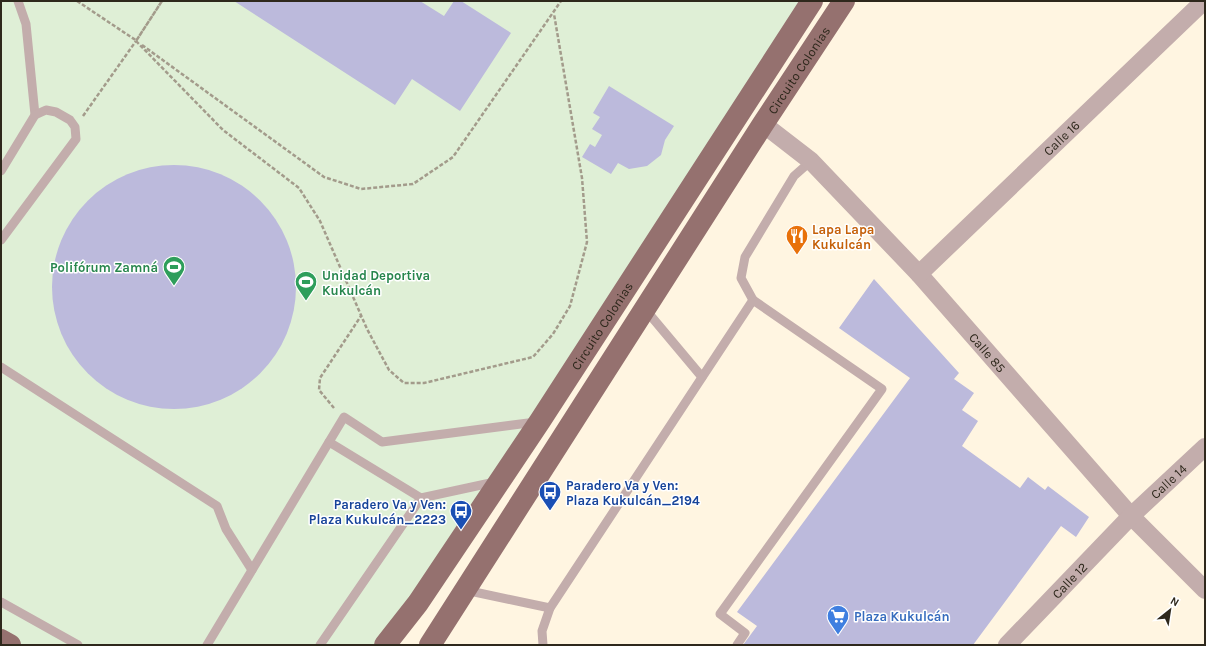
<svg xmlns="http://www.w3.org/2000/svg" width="1206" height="646" font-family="Karla,sans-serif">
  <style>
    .green { fill: #dfefd6 }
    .building { fill: #bcbadc }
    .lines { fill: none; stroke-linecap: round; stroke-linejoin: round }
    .path { stroke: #a39b8b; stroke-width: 2.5; stroke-dasharray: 4 2; stroke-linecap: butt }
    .service { stroke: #c3adac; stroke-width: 9 }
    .minor { stroke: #c3adac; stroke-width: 18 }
    .primary { stroke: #95716f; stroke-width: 22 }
    .labels { text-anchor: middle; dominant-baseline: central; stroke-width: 3; stroke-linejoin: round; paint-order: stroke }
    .street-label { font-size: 13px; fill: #2e281c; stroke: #fff }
    .food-label { font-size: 13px; font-weight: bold; fill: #c56008; stroke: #fff; text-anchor: start }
    .leisure-label { font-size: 13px; font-weight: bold; fill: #27864d; stroke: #fff; text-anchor: end }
    .transit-label { font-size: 13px; font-weight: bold; fill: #164399; stroke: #fff; text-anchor: start }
    .shop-label { font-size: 13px; font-weight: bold; fill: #366cbe; stroke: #fff; text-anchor: start }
  </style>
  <rect width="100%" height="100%" fill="#fff5e1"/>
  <!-- green -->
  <path class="green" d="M1,1H804L385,645H10L1,640Z"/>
  <!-- building -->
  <g class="building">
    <path d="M234,1H420L444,16L454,1H461L511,33L460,111L412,79L395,105Z"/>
    <path d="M609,86L674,126L665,140L661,155L647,166L629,169L618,163L611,174L582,157L590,144L595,147L602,135L592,129L600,117L593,113Z"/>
    <circle cx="174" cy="287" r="122"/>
    <path d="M874,279L959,373L954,379L974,393L962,410L978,421L962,446L1020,488L1028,477L1045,490L1048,486L1089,517L1076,537L1061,526L973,645H743L757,626L737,612L910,378L839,328Z"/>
  </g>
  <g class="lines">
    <!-- path -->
    <g class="path">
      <path d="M77,1L137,41"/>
      <path d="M162,1L136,41L162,1"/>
      <path d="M136,41L223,130L299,188L320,221L367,329L389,370L404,383H424L533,357L553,334L570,306L587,242L582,178L554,14"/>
      <path d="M142,45L324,177L361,189L413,184L453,157L561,1"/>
      <path d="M83,116L136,41"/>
      <path d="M334,408L319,390L320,378L361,316"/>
    </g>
    <!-- service -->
    <g class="service">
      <path d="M1,171L35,115L26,24L18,1"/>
      <path d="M1,240L76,139L75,127L70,120L56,112L46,110L35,115"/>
      <path d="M753,300L741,278L745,257L794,176L811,161"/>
      <path d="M645,309L702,377"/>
      <path d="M1,367L217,506L226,529L252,570"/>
      <path d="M329,442L421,498"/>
      <path d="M465,590L550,608"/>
      <path d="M1,602L78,645"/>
      <path d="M207,645L344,417L382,442L536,422"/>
      <path d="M320,645L421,498L495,482"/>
      <path d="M543,645L542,631L550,608L753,300L882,389L720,614L745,633L737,645"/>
    </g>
    <!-- minor -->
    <g class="minor">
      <path id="s1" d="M763,124L811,161L919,274L1131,516L1205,590"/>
      <path id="s2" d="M919,274L1204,1"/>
      <path id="s3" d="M1007,645L1131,516L1205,447"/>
    </g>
    <!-- primary -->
    <g class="primary">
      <path d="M1,640L10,645"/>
      <path id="s4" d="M385,645L418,603L540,421L812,1"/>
      <path id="s5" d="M430,645L763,124L844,1"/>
    </g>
  </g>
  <!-- icons -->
  <defs>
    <g id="restaurant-pin" transform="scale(1.15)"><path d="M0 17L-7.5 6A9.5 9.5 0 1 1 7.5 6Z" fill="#e8710a" stroke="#fff"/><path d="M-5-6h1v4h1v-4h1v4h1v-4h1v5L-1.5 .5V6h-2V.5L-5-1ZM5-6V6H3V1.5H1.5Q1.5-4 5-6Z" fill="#fff"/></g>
    <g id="stadium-pin" transform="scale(1.15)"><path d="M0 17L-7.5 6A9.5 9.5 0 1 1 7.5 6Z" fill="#2e9e5b" stroke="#fff"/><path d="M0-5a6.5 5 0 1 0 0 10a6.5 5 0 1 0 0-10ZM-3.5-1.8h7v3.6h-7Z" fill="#fff"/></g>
    <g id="bus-pin" transform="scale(1.15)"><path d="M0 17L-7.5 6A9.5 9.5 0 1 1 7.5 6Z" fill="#1a4fb4" stroke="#fff"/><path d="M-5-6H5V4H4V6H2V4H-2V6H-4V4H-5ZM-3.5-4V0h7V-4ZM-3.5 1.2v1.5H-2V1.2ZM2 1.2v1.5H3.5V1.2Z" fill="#fff"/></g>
    <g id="supermarket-pin" transform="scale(1.15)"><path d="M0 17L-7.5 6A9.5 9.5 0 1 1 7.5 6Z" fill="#3f7fe0" stroke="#fff"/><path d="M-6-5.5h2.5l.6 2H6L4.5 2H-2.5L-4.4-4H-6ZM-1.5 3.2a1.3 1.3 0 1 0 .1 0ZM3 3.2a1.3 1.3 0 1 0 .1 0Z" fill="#fff"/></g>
  </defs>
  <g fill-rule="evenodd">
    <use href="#restaurant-pin" x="797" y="236"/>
    <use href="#stadium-pin" x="174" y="267"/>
    <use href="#stadium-pin" x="306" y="282"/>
    <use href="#bus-pin" x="550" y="492"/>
    <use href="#bus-pin" x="461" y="511"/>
    <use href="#supermarket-pin" x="838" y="616"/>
  </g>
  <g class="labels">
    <!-- street labels -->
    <g class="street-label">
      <text stroke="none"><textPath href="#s5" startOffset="683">Circuito Colonias</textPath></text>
      <text stroke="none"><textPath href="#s2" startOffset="197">Calle 16</textPath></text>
      <text stroke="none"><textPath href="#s4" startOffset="386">Circuito Colonias</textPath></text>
      <text stroke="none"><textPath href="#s1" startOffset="321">Calle 85</textPath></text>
      <text stroke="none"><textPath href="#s3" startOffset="230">Calle 14</textPath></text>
      <text stroke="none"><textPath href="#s3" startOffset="90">Calle 12</textPath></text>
    </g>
    <!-- food labels -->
    <g class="food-label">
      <text x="812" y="229">Lapa Lapa<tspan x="812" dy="15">Kukulcán</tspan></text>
    </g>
    <!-- leisure labels -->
    <g class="leisure-label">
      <text x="158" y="267">Polifórum Zamná</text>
      <text x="322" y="275" text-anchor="start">Unidad Deportiva<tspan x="322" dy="15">Kukulcán</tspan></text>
    </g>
    <!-- transit labels -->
    <g class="transit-label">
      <text x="566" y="485">Paradero Va y Ven:<tspan x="566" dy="15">Plaza Kukulcán_2194</tspan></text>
      <text x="446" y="504" text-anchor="end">Paradero Va y Ven:<tspan x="446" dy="15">Plaza Kukulcán_2223</tspan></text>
    </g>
    <!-- shop labels -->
    <g class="shop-label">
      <text x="854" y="616">Plaza Kukulcán</text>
    </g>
  </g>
  <!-- border -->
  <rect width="1206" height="646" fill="none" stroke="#2e281c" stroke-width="4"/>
  <!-- north arrow -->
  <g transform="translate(1170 610) rotate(30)" stroke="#ffffff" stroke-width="3" paint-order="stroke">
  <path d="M0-3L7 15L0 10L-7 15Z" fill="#2e281c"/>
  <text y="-6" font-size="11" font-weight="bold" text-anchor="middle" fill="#2e281c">N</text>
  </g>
</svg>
